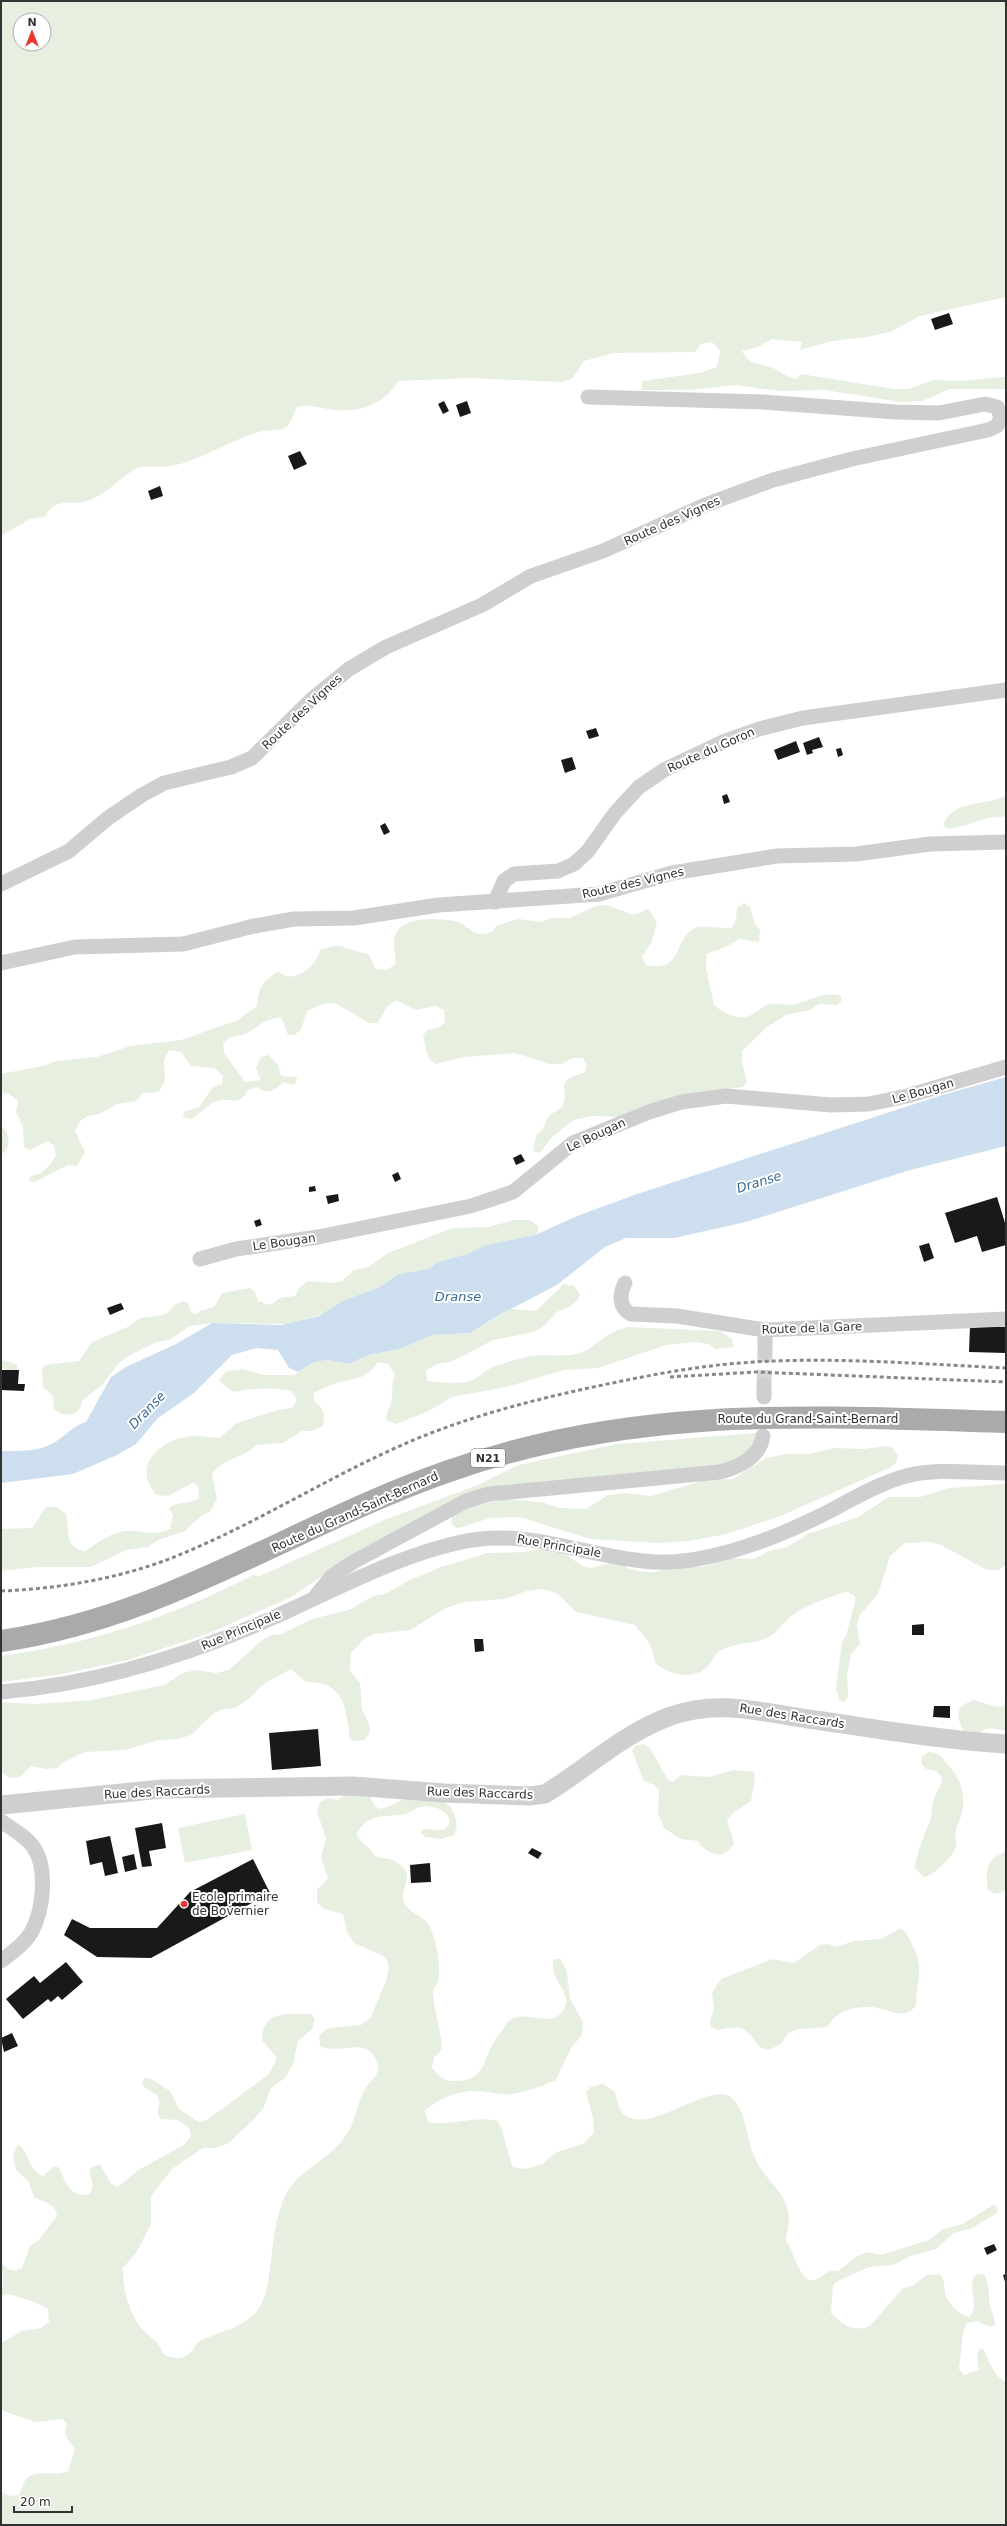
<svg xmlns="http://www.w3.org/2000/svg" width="1007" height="2526" font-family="'DejaVu Sans',sans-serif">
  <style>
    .green { fill: #e7efe1; fill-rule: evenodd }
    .water { fill: #cddeef }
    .building { fill: #191919 }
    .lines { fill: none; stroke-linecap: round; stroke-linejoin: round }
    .minor-tunnel { stroke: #d6d6d6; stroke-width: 15; stroke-dasharray: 15 8; stroke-linecap: butt }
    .minor { stroke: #cfcfcf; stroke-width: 15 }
    .tertiary { stroke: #cfcfcf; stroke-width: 19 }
    .primary { stroke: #aaa; stroke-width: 22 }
    .rail { stroke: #878787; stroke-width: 3; stroke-dasharray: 4 3; stroke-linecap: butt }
    .poi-dot { fill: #ec3832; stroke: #fff; stroke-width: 1.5 }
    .labels { text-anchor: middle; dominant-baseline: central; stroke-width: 4; stroke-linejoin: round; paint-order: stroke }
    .shield { fill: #fff; stroke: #707070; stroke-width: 1 }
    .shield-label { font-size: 11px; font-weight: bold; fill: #323232 }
    .street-label { font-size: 12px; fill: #323232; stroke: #fff }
    .poi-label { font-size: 12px; fill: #323232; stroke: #fff; text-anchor: start }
    .water-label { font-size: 13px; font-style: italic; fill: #3c6b99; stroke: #fff }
  </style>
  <rect width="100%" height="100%" fill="#fff"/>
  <!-- green -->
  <g class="green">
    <path d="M1,1H1006V297L920,316L890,332L867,337L832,341L800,350L802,342L772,339L758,347L742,351C751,366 756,362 770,367C780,370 786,377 796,379L801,374L894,389H909L933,380L960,381L1003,377H1006V389H950L922,401L900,402L825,390L779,391L736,385L688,390H642V381L700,373L717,367L720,351L712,342L701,344L695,352L614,353L584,361L572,379L561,382L471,378L398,381C385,404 359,413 334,410C321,408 310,404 297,407C294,411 293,419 290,423C283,433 268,429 259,432C228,441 202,460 171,466C161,468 148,465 138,468C121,475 109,494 87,501C69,506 55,496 45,517L30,519L1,536ZM20,20H44V44H20Z"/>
    <path d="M1006,796V817C980,815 967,830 946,828L943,825C951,803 976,805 994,800C998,799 1002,797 1006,796Z"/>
    <path d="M744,903L750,907L755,924L760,930L759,942L739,939C729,947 718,949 707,954L706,968L714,1005C724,1014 740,1022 753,1014C759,1011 763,1006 769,1004C778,1002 788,1006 797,1004C810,1000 827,991 841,996V1002L836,1005L819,1004L810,1010L786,1015L767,1027L742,1051V1062L747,1082L743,1087L674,1096L633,1110L621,1117L592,1116L574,1120L552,1137L540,1153L533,1151L536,1135C546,1129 544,1122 550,1115C553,1112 560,1110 562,1106C572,1090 550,1082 584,1073L587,1065L583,1058H573L561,1064H550L515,1053L464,1057L435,1064L428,1057L423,1036L427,1030L440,1027L445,1022L444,1010L436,1006L415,1010L396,1000L386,1008L378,1023H369L335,1003L322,1004L307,1011L301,1030L294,1035H288L281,1017C262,1020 260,1026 245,1034C235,1038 232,1034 223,1043L224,1053L245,1082L261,1080L256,1068L261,1057L269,1055L278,1065L281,1076L297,1077L295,1085L283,1082C274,1091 268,1095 257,1087L248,1090C238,1108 232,1097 217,1101C208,1104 199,1115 190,1119L183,1117L184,1112L199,1107L213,1087L222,1084L223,1076L215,1068L191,1066L181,1052L169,1050C161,1064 165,1064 165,1077C165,1082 161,1088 159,1092L143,1093L136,1101L117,1104L100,1114L88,1116L80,1121L75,1131L85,1152L77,1166L68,1165L35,1182L29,1181L31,1176C43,1174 50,1166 56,1155L54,1146L48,1141L30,1150L24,1147L23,1127L16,1112L18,1101L8,1093L1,1094V1074L43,1066L56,1061L97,1057L130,1046L181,1040L238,1020L257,1006C259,986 262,983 278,971C293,986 316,967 320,950C343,940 348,952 369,954L375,969L386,970L395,965C397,954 391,944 396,933C404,916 439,918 454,921C471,925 472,940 493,931L496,926L518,919L542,922L551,918H570L596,906L607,905L633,915L648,909L657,922L652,941L642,957L646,965C683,974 673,939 695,928C702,925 722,929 732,928L736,919L737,908Z"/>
    <path d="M1,1125C10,1134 12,1147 1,1155Z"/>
    <path d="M514,1220H530L538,1226V1232L535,1235L486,1245L467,1254L438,1262L430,1269L399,1274L378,1288L337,1305L329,1312L289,1324L212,1323L190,1326L169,1340L157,1342L130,1355L118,1364L102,1385L82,1401C80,1417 65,1418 54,1409L53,1396L43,1387L42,1368L46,1365L79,1361L92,1342L130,1326L140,1318L159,1316L167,1313L176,1304L183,1301L188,1303L192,1313L197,1314L200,1311L214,1307L222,1293L250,1288L254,1291L258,1301L270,1305L280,1298L295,1296L299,1288L308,1281L334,1283L342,1281L354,1270L368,1267L388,1253L452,1228L489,1227Z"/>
    <path d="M564,1284L574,1286L580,1294L578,1300L569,1307L557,1312L544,1326L534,1332L493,1340L463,1356L450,1362L437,1364L426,1370L427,1381C441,1382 457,1385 470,1381C478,1378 484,1372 491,1368C496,1365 524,1357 531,1356C550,1353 571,1360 588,1349C604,1339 607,1333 627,1327L720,1331L732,1339L733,1347L715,1349L709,1344L695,1342L666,1345L598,1368L564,1370L506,1387L452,1397L429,1411L396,1424L386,1420C386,1410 391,1407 392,1398C393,1389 391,1384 395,1375L388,1364L378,1362C363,1383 352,1377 331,1385C325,1387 319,1390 314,1393V1401C324,1409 325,1413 323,1426L312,1431H302L283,1443L256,1445C243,1459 223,1458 212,1474L217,1499L210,1512L202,1515L185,1531L158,1540L148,1547L126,1550L91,1567H38L1,1571V1529L32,1528L46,1507H57L66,1514C70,1530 63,1547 85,1551C98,1543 110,1532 127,1531C143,1530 155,1537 170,1529L173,1515L169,1508C178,1500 190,1505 199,1498L198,1486L193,1483L168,1496L157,1495C130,1467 160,1439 191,1436C200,1435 210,1438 219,1438L237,1423L278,1410L292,1408L297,1399L291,1391C281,1389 265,1388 254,1389C233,1390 237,1398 219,1380L226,1371L243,1369L264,1375H294L314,1362L327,1360L349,1364L368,1355L400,1349L432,1335L470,1333L511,1309L536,1311Z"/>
    <path d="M1,1359L17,1365V1371L13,1374L1,1367Z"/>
    <path d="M757,1433L750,1450L731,1464L504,1487L337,1566L291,1597L207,1634L128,1660L62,1674L1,1682V1656C90,1644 174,1616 253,1575L260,1576L384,1520L480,1484L518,1465L617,1444Z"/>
    <path d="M886,1446L893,1448L898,1456L896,1463L889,1468L783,1515L727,1534L689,1541L659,1543L590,1539L520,1517L490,1518L462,1527L456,1528L451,1524L452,1517L460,1509L505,1499L541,1502L560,1508L586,1509L608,1495L626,1493L651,1496L705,1480L733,1479L766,1458L786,1454H809L835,1448L863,1449Z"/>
    <path d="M1006,1484V1565L998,1570H987L941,1545L929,1542L905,1543L890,1556L878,1594L860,1615L857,1625L860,1644L851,1654L847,1675L848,1697L844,1702L839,1700L836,1687L842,1642L846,1636L855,1602V1596C852,1595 849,1592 847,1592C842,1591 799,1609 794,1614C784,1621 778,1633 767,1638C751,1645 732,1642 717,1653C714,1657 712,1662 708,1666C693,1681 671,1675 656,1664L650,1644L635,1625L576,1612L558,1594L543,1589L527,1591L504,1599L465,1602L446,1608L410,1630L373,1634L363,1640L351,1653L350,1671L360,1683L362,1709L370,1727L369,1734L364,1740L355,1741L350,1739C346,1709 345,1681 306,1682L291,1669L262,1685L251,1697L235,1708L223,1709L214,1713L191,1735L178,1739L159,1740L125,1750L85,1752L64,1762L57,1768L46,1769L31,1766L20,1777L9,1778L1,1772V1702L37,1704L92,1700L164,1685L183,1673L196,1670L216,1673L229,1670L261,1641L271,1635L281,1634L312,1619L349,1610L373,1596L385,1594L408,1581L441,1567L488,1553L525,1552L543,1549L567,1555L582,1566L591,1568L614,1562L624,1564L627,1568L643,1572H654L686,1565L702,1567L731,1558L754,1559L769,1551L787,1547L808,1534L858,1517L889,1497H920L949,1488Z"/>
    <path d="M973,1700L997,1707L1003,1706L1006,1700V1731C997,1729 987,1726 979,1733L964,1731C959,1722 956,1716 961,1706Z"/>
    <path d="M643,1744L650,1748L668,1780L673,1782L681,1775L709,1777L733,1770L754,1772L755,1778L751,1801L733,1813L727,1821L734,1843C725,1862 707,1855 698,1841L681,1839L664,1828L658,1814L659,1790L654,1785L644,1781L632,1751L635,1746Z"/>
    <path d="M929,1752C940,1752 941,1757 948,1765C961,1778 967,1798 961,1816C960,1821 957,1825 956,1830C955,1836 956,1840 956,1846C955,1855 933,1876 924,1877L915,1868C917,1851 924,1836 930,1821C933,1814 931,1806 934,1799C937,1790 942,1786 942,1777L936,1771L926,1769L921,1763L922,1756Z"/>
    <path d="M352,1790L368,1792L375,1806L380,1809C390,1807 399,1800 409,1798C424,1796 446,1796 453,1812C457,1820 458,1827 454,1835L441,1839L425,1837L421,1833L423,1829L443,1830L450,1824C450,1809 429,1803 417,1808C413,1810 410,1813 406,1814C386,1818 370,1811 357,1833C359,1843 370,1846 375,1856C380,1858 387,1858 392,1860C422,1873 396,1889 405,1904C410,1914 423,1915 429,1925C436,1937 442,1968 438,1982C436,1987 432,1989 433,1995C435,2014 441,2031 442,2049L434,2058L432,2067C437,2075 443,2081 453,2081C484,2082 482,2064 493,2043C496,2038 500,2033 504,2028C506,2025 508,2021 512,2019C528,2010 554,2031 565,2007C572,1991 547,1978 554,1959H561L567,1973L570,1999L583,2022L582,2035L571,2048L556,2080C542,2086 527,2092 512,2094C499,2096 488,2091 475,2091C460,2090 435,2100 425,2111L428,2122C451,2127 474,2115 498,2121C506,2136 506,2152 513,2167L526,2169L542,2164L555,2153L585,2143L594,2132L593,2118L586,2093L590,2087L603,2084L615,2092C617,2098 618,2108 622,2112C644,2138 700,2088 726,2095C745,2100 747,2141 754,2156C761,2174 779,2187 786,2204C791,2216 788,2228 786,2240C794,2253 796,2269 808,2280H815L830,2271H838L859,2255L868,2252L881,2255L929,2240L943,2229L963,2224L993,2205L998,2207L997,2213L972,2228L954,2233L936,2249L911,2256L893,2265L869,2267L838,2281L833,2285L831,2313C842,2324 854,2333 870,2326L902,2289L914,2285L926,2275L940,2274C945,2281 944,2285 945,2293C947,2303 960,2315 969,2317C982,2304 964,2287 977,2274H984C990,2284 988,2294 990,2306C992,2313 995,2317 995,2325L991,2327L976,2321L967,2323L963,2333L959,2369L964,2375L979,2370L977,2356L979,2349H983C989,2359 994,2378 1006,2381V2525H1V2492L11,2496L19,2495C22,2490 23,2482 27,2478C36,2469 56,2477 68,2471L75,2449C68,2439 62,2436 67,2424L63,2419L35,2422L1,2410V2343L22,2331L41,2328L49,2322L48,2309C36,2302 22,2297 7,2294L1,2296L3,2280L1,2262L8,2269L15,2271L22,2268L30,2246L38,2241L57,2216C55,2203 44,2203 34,2197L28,2181L16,2170L13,2155L18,2144C30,2153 28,2170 43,2176L53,2167H58C66,2181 70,2199 90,2194L93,2185L90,2176V2168L100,2164L111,2184L118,2187L138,2170L184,2145L191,2137L189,2128L178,2120L160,2119L157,2111L160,2103L157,2095L145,2088L142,2083L145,2077L153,2080L170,2091L179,2109L199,2122L207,2120L269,2074L277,2058L262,2040C262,2010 289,2014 312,2014L315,2019L312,2029L298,2041L293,2064L285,2078L271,2088L263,2109L253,2120L229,2143L215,2148H203L172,2169L151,2196V2224L136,2253L123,2268C122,2287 129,2315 143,2330C153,2340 158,2340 164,2355C181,2361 189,2358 197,2343C217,2331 240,2330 256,2312C278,2287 265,2219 292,2185C306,2167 331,2157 344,2138C355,2124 356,2107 364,2091C369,2080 383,2076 376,2060C365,2035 339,2056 320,2046L319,2035L329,2028L361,2025L371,2017L387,1978L389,1965L385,1957L354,1943L347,1932L343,1914L324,1909L317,1902V1890L328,1878L321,1858L326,1838L317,1812L320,1802L328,1798L338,1800Z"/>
    <path d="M245,1814L252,1850L185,1863L178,1828Z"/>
    <path d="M1006,1850V1888L1003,1892L995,1894L988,1890C986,1879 985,1865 995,1857C999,1854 1003,1854 1006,1850Z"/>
    <path d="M901,1928C908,1934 909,1938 913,1946C925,1972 916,1979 916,2006C913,2009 909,2012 906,2013C897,2015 887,2010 878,2008C863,2005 835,2009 830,2025C813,2033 790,2021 782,2043C757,2059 761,2042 745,2030C737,2025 725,2029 717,2030L711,2027L710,2021L714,2008L712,1993L721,1979L772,1959L794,1963L820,1945L828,1944L836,1947L854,1941L881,1939Z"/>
  </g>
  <!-- water -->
  <path class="water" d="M1006,1077V1146L910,1170L746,1222L674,1238H626L605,1247L557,1285L501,1314L470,1333L432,1335L400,1349L368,1355L349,1364L327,1360L314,1362L298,1372L289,1368L278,1350L257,1348L232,1355L194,1393L158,1418L136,1444L117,1455L73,1474L1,1483V1451C19,1451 39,1452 55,1442C67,1435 72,1426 86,1422L111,1377L126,1367L176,1344L212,1323L282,1325L319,1316L343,1301L378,1288L399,1274L429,1269L438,1262L467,1254L486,1245L535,1235L577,1216L637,1194L939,1096Z"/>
  <!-- building -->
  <g class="building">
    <path d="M949,313L953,324L935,330L931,319Z"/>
    <path d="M444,401L449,411L443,414L438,404Z"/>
    <path d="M467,401L471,413L460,417L456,405Z"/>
    <path d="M300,451L307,464L294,470L288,456Z"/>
    <path d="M160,486L163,496L151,500L148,491Z"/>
    <path d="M596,728L599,736L589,739L586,731Z"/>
    <path d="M819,737L823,747L812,750L813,753L807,755L803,743Z"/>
    <path d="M796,741L800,752L778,760L774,750Z"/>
    <path d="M841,748L843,755L838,757L836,749Z"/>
    <path d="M572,757L576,769L565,773L561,760Z"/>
    <path d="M727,794L730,802L724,804L722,796Z"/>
    <path d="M385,823L390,832L384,835L380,826Z"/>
    <path d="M521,1154L525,1161L516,1165L513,1158Z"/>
    <path d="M398,1172L401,1179L395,1182L392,1175Z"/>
    <path d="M315,1186L316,1191L309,1192V1187Z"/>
    <path d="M338,1194L339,1201L328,1204L326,1196Z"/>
    <path d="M997,1197L1006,1226V1245L982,1252L977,1236L955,1243L945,1213Z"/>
    <path d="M260,1219L262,1225L256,1227L254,1221Z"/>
    <path d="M929,1243L934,1258L924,1262L919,1246Z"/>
    <path d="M121,1303L124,1309L110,1315L107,1308Z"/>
    <path d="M970,1326L1006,1327V1353L969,1352Z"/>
    <path d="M2,1370H19L18,1384H25L24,1391L1,1390Z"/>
    <path d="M924,1624V1635H912V1625Z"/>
    <path d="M474,1639H483L484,1651L475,1652Z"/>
    <path d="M934,1706H950V1718L933,1717Z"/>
    <path d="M318,1729L321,1766L272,1770L269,1733Z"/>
    <path d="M162,1823L166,1848L149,1851L152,1866L142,1867L135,1828Z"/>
    <path d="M110,1836L118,1873L105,1876L102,1862L90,1865L86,1841Z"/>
    <path d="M532,1848L542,1853L538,1859L528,1853Z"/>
    <path d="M134,1854L137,1869L125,1872L122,1857Z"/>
    <path d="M253,1859L270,1893L151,1958L97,1957L64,1935L72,1919L90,1928H157L190,1892Z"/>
    <path d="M430,1863L431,1882L411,1883L410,1865Z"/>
    <path d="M66,1962L83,1982L62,2000L58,1996L51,2002L48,1999L23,2019L6,1999L34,1976L40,1983Z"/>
    <path d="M12,2033L18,2046L4,2052L1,2038Z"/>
    <path d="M994,2244L997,2250L987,2255L984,2248Z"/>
    <path d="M1006,2274V2285L1003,2275Z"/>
  </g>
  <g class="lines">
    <!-- minor-tunnel -->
    <path class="minor-tunnel" d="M764,1385L765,1352"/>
    <!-- minor -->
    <g class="minor">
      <path d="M1,884L69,851L108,818L142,795L164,783L231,767L252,758L312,699L349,669L386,647L482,605L531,576L603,551L705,505L773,480L852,459L988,430L997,426L1001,417L997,407L985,404L939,413L896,412L763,402L588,397"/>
      <path d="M495,902L504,881L514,874L558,871L574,864L588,851L615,813L639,787L664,770L725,741L759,729L803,718L1006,690"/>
      <path d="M1,963L75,947L183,944L254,926L294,919L354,918L439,905L599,894L672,873L777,856L856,854L930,844L1006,842"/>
      <path d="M200,1259L236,1249L318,1237L471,1206L513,1192L573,1143L649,1112L681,1102L726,1096L831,1105L869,1104L907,1096L1006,1067"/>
      <path d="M625,1283C619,1295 619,1308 631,1314L677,1316L765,1330L1006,1319"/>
      <path d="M765,1330V1352"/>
      <path d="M764,1397V1385"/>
      <path d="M315,1597L332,1576L355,1561L466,1501L489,1494L720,1472C739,1467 760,1457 763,1436"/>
      <path d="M1,1692C95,1684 184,1657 270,1619C333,1591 397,1555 466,1541C527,1529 583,1555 643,1561C667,1564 692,1561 716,1555C754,1546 790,1531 824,1514C851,1500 877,1484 906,1476C937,1468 974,1473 1006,1473"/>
      <path d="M1,1821C12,1829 27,1837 34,1848C48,1869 43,1910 32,1931C25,1944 12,1952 1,1961"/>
    </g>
    <!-- tertiary -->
    <path class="tertiary" d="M1,1805L162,1789L353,1786L444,1793L529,1796L545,1794C586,1769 625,1732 671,1716C718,1699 760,1712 808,1719C873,1728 940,1740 1006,1744"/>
    <!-- primary -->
    <path class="primary" d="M1,1641C167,1617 292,1526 446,1472C634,1405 810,1416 1006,1422"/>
    <!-- rail -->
    <g class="rail">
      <path d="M670,1377L756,1372L1006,1382"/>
      <path d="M1,1591C55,1589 110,1580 161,1562C255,1527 338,1469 431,1433C486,1412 541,1398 598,1386C650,1375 701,1365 754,1362C837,1357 922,1364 1006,1368"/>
    </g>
  </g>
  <!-- markers -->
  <circle class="poi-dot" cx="184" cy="1904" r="4"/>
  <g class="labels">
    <!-- shield labels -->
    <rect class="shield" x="471" y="1449" width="34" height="18" rx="3"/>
    <g class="shield-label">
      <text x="488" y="1458">N21</text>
    </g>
    <!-- street labels -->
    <g class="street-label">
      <text transform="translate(672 521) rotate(-24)">Route des Vignes</text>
      <text transform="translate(302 712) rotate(-43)">Route des Vignes</text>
      <text transform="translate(711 750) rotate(-24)">Route du Goron</text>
      <text transform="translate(633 883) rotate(-13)">Route des Vignes</text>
      <text transform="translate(923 1091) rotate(-16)">Le Bougan</text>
      <text transform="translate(596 1135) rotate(-25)">Le Bougan</text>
      <text transform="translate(284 1242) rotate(-8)">Le Bougan</text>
      <text transform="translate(812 1328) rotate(-2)">Route de la Gare</text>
      <text x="808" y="1419">Route du Grand-Saint-Bernard</text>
      <text transform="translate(355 1512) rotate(-24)">Route du Grand-Saint-Bernard</text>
      <text transform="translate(559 1546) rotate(10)">Rue Principale</text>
      <text transform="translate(241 1630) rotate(-23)">Rue Principale</text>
      <text transform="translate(792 1716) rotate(9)">Rue des Raccards</text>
      <text transform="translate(157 1792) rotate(-3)">Rue des Raccards</text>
      <text transform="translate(480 1793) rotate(2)">Rue des Raccards</text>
    </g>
    <!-- poi labels -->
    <g class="poi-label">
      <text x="192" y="1897">Ecole primaire<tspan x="192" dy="14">de Bovernier</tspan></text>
    </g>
    <!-- water labels -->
    <g class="water-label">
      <text transform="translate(759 1182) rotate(-17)">Dranse</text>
      <text x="458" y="1296">Dranse</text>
      <text transform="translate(147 1410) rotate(-46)">Dranse</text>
    </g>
  </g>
  <!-- border -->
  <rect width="1007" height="2526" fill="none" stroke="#323232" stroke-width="4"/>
  <!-- north arrow -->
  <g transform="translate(32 32)"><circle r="19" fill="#ffffff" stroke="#adadad"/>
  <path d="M0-3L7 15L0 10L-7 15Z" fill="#ec3832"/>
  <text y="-6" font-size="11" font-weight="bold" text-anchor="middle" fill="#323232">N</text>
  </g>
  <!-- scale -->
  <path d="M14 2506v6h58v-6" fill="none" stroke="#323232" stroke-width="2"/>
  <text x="20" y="2506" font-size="12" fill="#323232" stroke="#ffffff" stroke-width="3" paint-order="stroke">20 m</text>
</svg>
